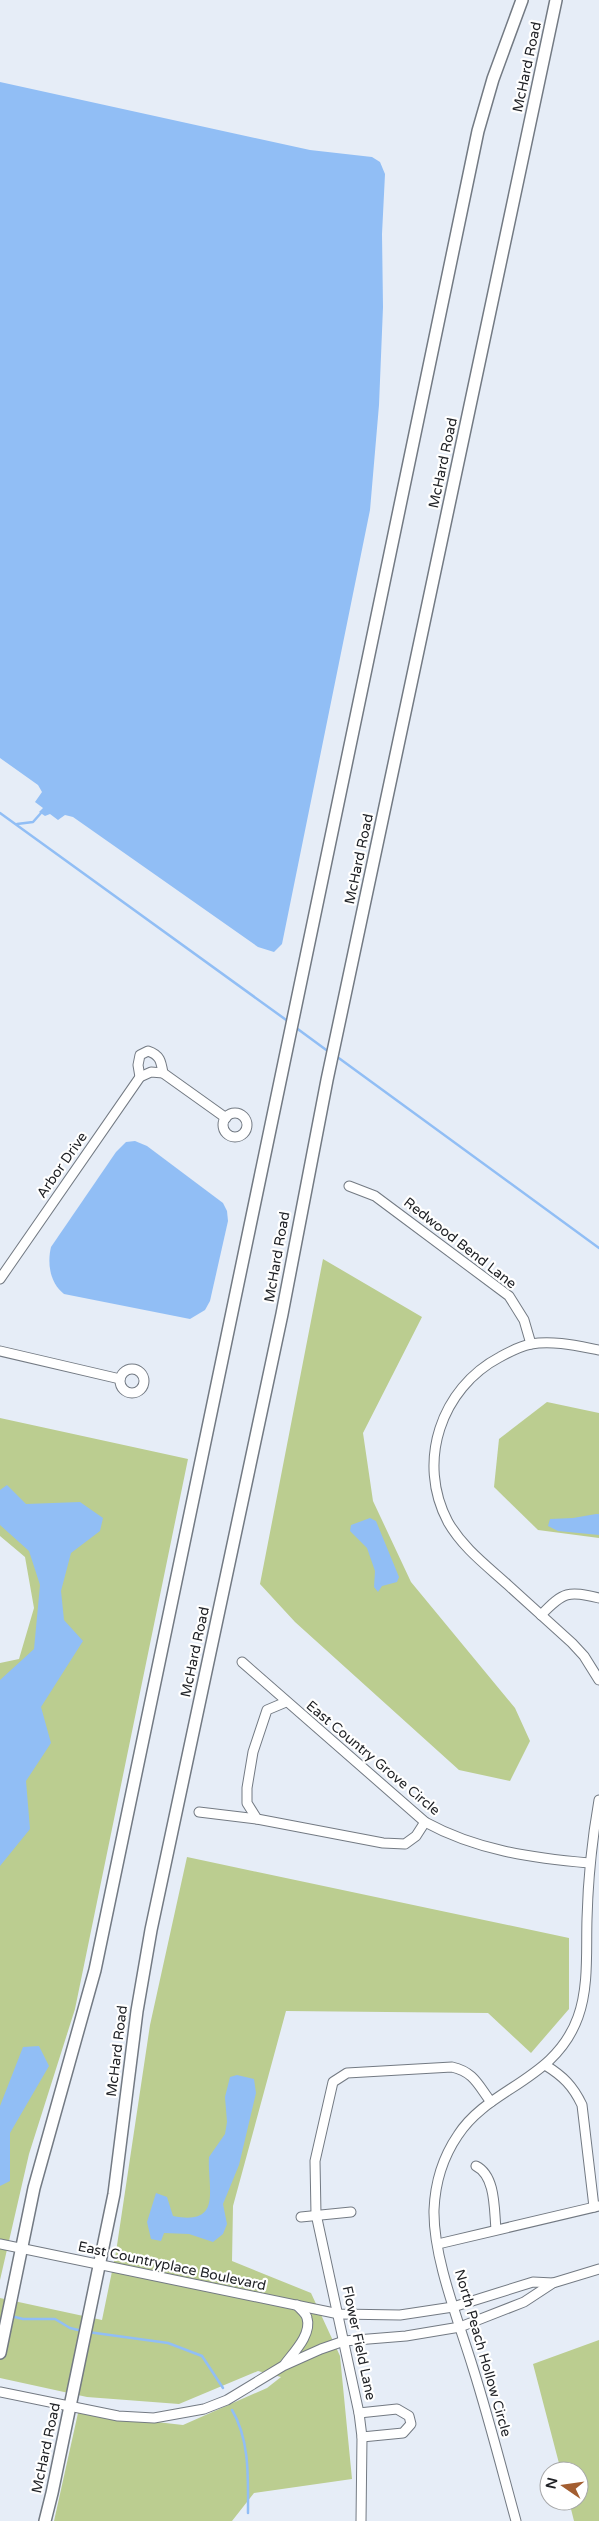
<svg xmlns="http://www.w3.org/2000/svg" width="599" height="2521" font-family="'Varela Round',sans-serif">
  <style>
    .green { fill: #bbcd90 }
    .water { fill: #91bef5 }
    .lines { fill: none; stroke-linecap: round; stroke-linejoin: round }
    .stream { stroke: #91bef5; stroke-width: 2.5 }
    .minor-casing { stroke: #737a83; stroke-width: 11 }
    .secondary-casing { stroke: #737a83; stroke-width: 14 }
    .minor { stroke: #fff; stroke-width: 9 }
    .secondary { stroke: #fff; stroke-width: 11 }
    .labels { text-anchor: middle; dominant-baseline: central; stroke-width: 4.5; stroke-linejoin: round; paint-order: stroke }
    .street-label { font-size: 14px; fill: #202226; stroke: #fff }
  </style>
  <rect width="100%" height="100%" fill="#e6edf7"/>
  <!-- green -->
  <g class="green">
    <path d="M323,1259L422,1317L363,1433L373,1501L411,1582L515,1708L530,1741L510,1781L459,1770L295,1622L260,1584Z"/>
    <path d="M547,1402L599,1413V1538L538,1530L494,1487L499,1439Z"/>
    <path d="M0,1418L188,1459L75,2009L29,2154L0,2280V1663L19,1659L34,1608L25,1557L0,1536Z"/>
    <path d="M187,1857L569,1938V2009L531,2053L488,2013L286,2011L233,2206L232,2261L311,2293L340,2356L352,2479L254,2493L232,2521H54L78,2413L183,2425L267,2388L281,2377L258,2371L179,2404L87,2397L0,2378V2298L102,2320L116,2252L150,2025Z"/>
    <path d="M599,2340V2521H574L569,2501H579V2471H561L533,2364Z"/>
  </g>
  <!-- water -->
  <g class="water">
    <path d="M0,82L310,150L372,157L380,162L385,174L382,234L383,307L379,405L370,510L282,944L274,952L258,947L73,817L65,815L58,820L50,814L45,816L39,812L43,808L35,802L42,792L38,785L0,758Z"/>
    <path d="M135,1141L147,1146L223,1203L227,1211L228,1221L210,1301L205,1310L190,1319L64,1294C50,1283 47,1264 51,1247L116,1152L126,1142Z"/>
    <path d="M7,1485L26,1504L80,1502L103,1518L100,1531L71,1553L61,1591L64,1620L83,1641L41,1707L51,1743L26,1781L30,1829L0,1866V1680L34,1649L40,1585L29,1551L0,1525V1490Z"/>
    <path d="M596,1514H599V1535L558,1531L548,1526L550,1519L573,1518Z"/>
    <path d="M370,1518L376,1521L399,1577L397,1582L382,1586L378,1592L374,1587L375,1571L367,1548L350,1531L351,1525Z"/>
    <path d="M39,2046L49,2066L10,2133V2181L0,2186V2106L23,2047Z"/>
    <path d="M237,2075L254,2079L256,2093L239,2165L223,2204L227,2224L223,2234L213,2242L189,2234L164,2233L161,2241L151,2239L147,2222L156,2193L167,2197L173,2216C224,2226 207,2188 209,2157L225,2134L227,2122L225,2097L230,2077Z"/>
  </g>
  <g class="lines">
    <!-- stream -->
    <g class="stream">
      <path d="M0,813L289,1022"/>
      <path d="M17,824L33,822L41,813"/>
      <path d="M295,1027L329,1052"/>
      <path d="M336,1056L599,1248"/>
      <path d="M11,2316L23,2319H55L70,2328L82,2331"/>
      <path d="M88,2332L168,2343L202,2356L223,2388"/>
      <path d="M232,2410C250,2440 248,2479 248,2513"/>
    </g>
    <!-- minor casing -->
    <g class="minor-casing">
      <g id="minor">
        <path d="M140,1077L138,1065L140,1055L148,1051C160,1055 161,1061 163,1073"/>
        <circle cx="235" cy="1125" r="12"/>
        <path d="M349,1186L375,1196L509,1296L524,1320L531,1344"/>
        <path d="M0,1279L140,1077L151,1072L163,1073L226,1118"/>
        <path d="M599,1350C578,1346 553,1340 531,1344C521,1346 509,1352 500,1357C441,1388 416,1462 448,1522C463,1548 486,1565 508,1585C529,1604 551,1624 572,1643L584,1656L599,1680"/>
        <path d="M0,1351L120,1379"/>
        <circle cx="132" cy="1381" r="12"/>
        <path d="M541,1615C564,1591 568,1591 599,1598"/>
        <path d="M242,1662L425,1822C476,1850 531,1858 589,1863"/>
        <path d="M286,1702L267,1710L253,1752L247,1788V1803L257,1819L383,1843L405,1844L416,1836L425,1822"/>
        <path d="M199,1812L257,1819"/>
        <path d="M545,2065C563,2076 573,2086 582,2105L594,2207"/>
        <path d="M476,2166C496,2176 494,2210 496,2229"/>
        <path d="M301,2217L351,2212"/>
        <path d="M0,2244L339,2314L400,2315L453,2307L533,2282L553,2283"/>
        <path d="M438,2244L599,2206"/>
        <path d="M285,2364C294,2352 312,2334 307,2318C306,2313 300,2309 297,2305"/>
        <path d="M0,2392L118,2416L154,2418L204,2409L227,2400L283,2366L321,2349L344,2341L406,2336L460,2327L524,2302L553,2283L599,2269"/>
        <path d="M359,2413L397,2409L409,2416L411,2424L403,2433L362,2437"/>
        <path d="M361,2521L362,2437L359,2413L316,2214L315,2161L333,2082L347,2073L452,2067C474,2072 478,2085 491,2102"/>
        <path d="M516,2521C502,2470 489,2419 473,2368C459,2322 433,2258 434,2210C435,2184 443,2157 458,2135C489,2087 555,2081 578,2017C589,1987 586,1950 587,1919C588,1878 592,1840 599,1800"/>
      </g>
    </g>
    <!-- secondary casing -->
    <g class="secondary-casing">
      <g id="secondary">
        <path d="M0,2353L34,2188L95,1970L478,131L493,79L522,0"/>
        <path d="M45,2521L52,2493L114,2194L137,2011L151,1930L282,1314L327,1080L556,0"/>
      </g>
    </g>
    <!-- minor -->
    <use href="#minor" class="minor"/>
    <!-- secondary -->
    <use href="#secondary" class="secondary"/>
  </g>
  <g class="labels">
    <!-- street labels -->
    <g class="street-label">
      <text transform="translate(527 67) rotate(-78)">McHard Road</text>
      <text transform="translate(443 463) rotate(-78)">McHard Road</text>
      <text transform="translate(359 859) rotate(-78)">McHard Road</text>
      <text transform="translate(62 1165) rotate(-55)">Arbor Drive</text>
      <text transform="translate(460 1243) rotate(38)">Redwood Bend Lane</text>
      <text transform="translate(277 1257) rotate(-80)">McHard Road</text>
      <text transform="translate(195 1652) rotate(-78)">McHard Road</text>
      <text transform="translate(373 1758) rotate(40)">East Country Grove Circle</text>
      <text transform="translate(117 2051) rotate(-83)">McHard Road</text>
      <text transform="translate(172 2266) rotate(12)">East Countryplace Boulevard</text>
      <text transform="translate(359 2343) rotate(78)">Flower Field Lane</text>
      <text transform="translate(483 2353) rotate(74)">North Peach Hollow Circle</text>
      <text transform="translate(46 2448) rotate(-78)">McHard Road</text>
    </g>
  </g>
  <!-- north arrow -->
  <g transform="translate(564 2486) rotate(283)"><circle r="24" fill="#ffffff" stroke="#a6a7a8"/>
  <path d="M0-4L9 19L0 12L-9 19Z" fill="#a35e31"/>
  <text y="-8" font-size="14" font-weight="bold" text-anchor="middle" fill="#202226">N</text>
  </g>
</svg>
